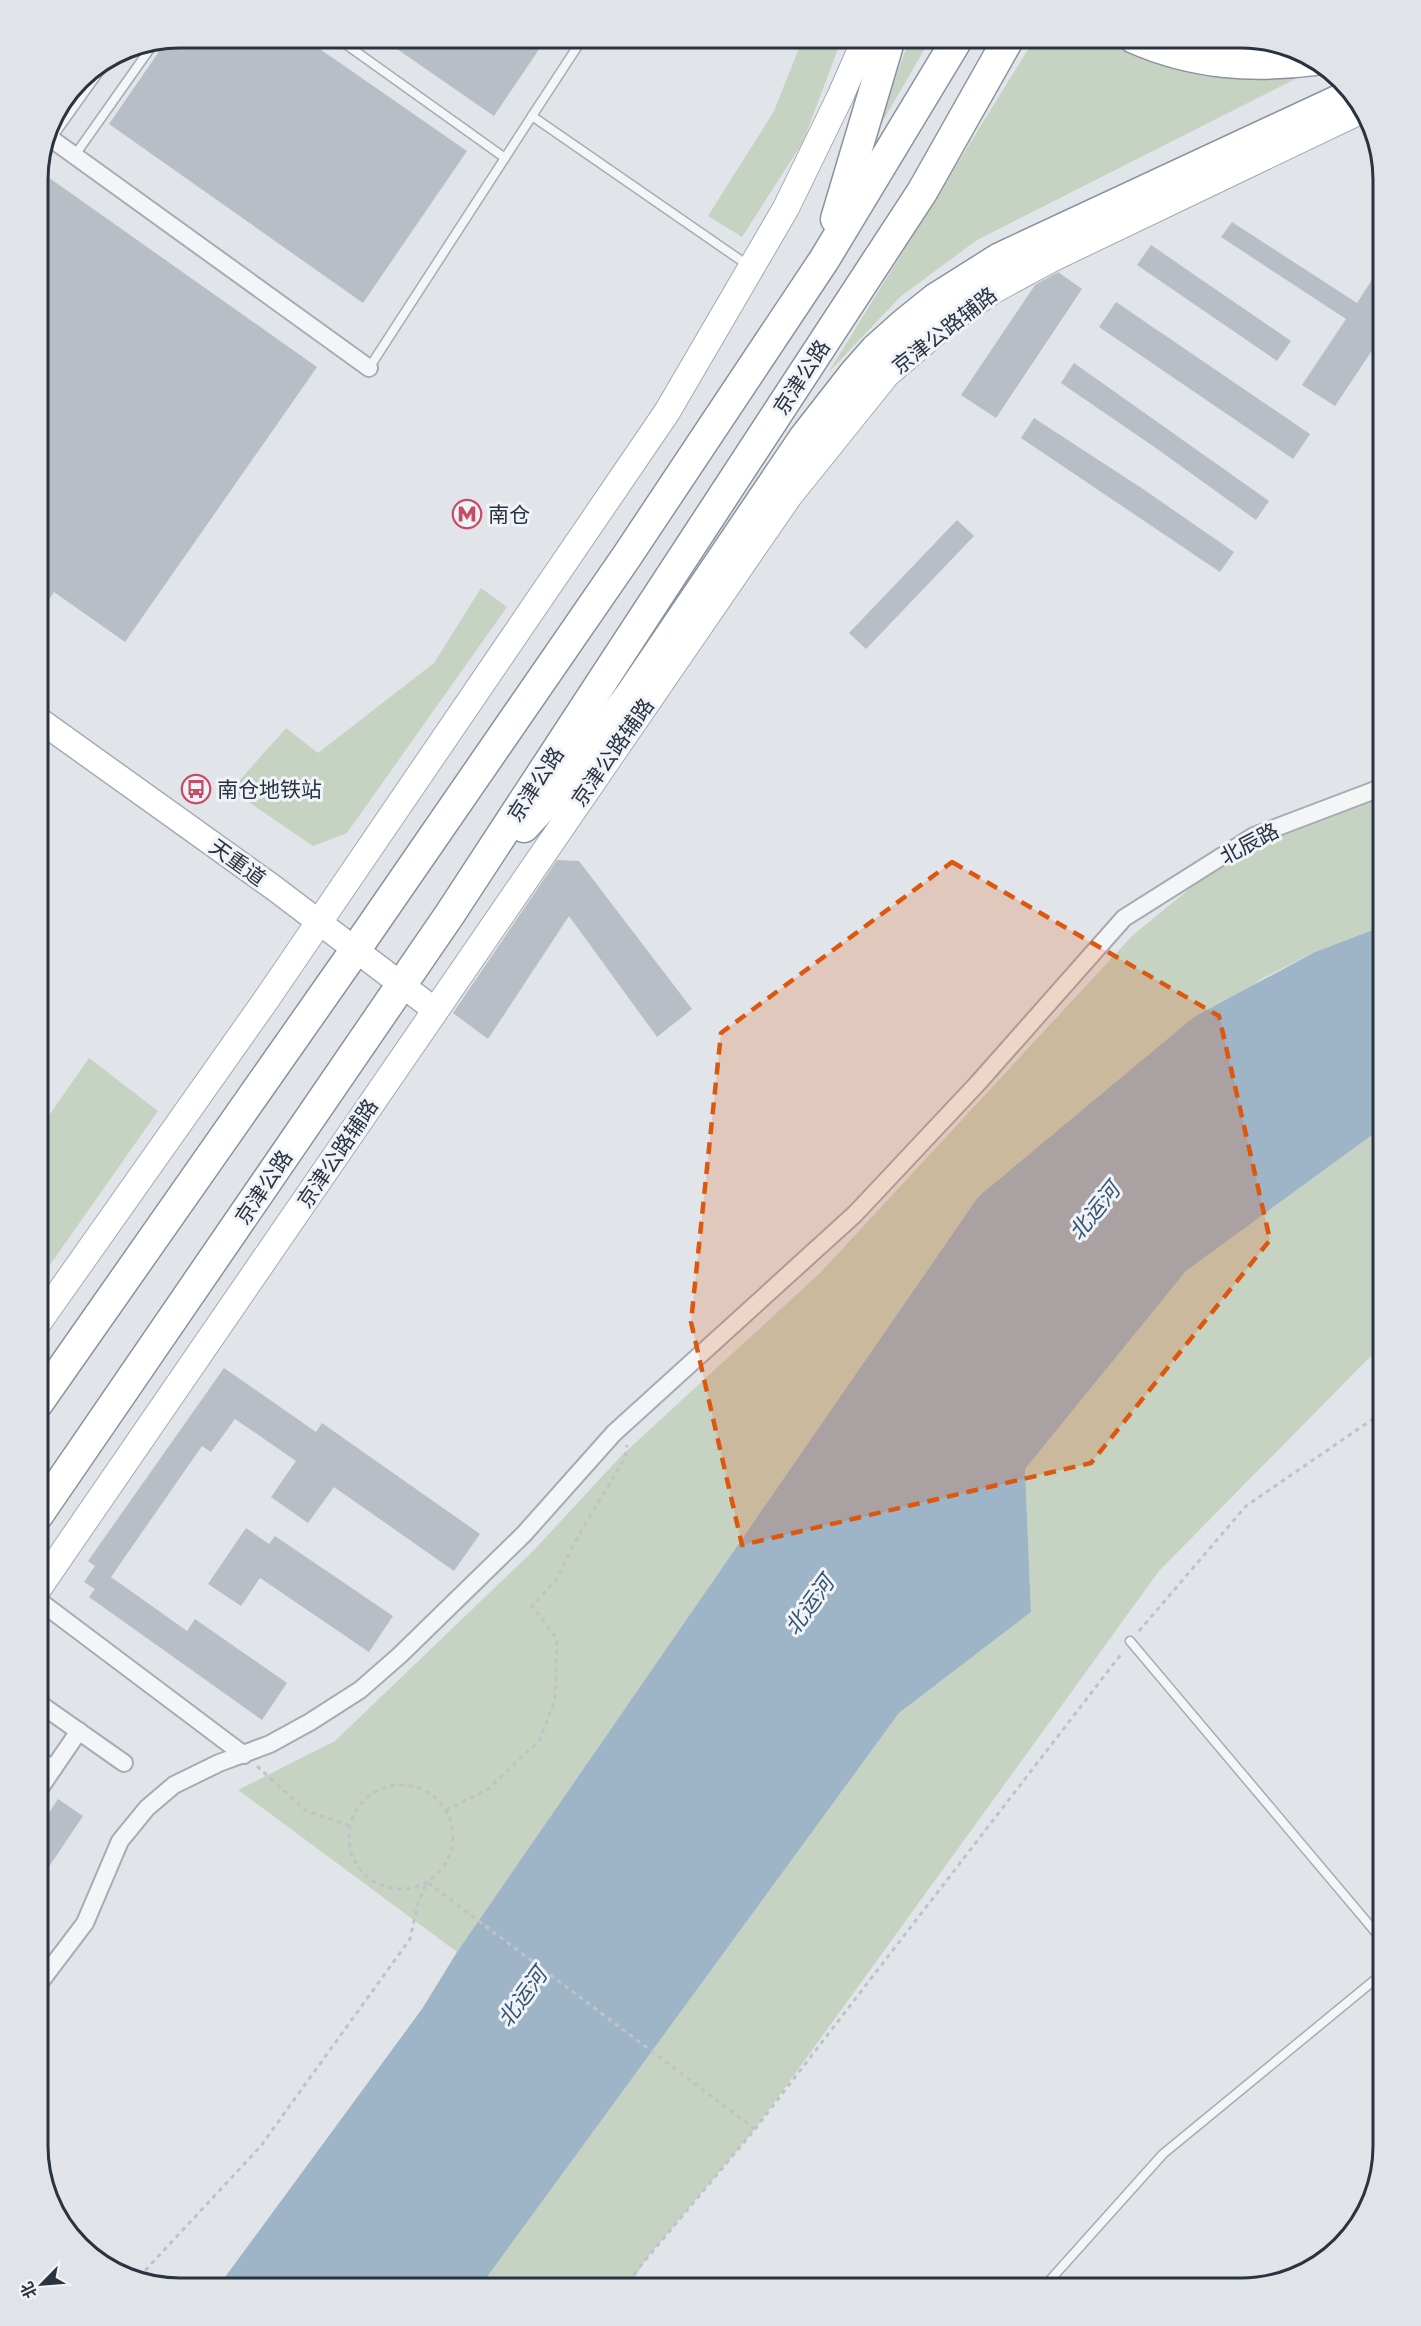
<svg xmlns="http://www.w3.org/2000/svg" width="1421" height="2326" font-family="Quicksand,'Noto Sans SC',sans-serif">
  <style>
    .green { fill: #c7d3c2 }
    .water { fill: #9eb4c7 }
    .building { fill: #b8bec6 }
    .lines { fill: none; stroke-linecap: round; stroke-linejoin: round }
    .lane-casing { stroke: #a6acb3; stroke-width: 11 }
    .street-casing { stroke: #a6acb3; stroke-width: 20 }
    .secondary-casing { stroke: #a6acb3; stroke-width: 27 }
    .primary-casing { stroke: #a1aab4; stroke-width: 28 }
    .highway-casing { stroke: #89939f; stroke-width: 33 }
    .path { stroke: #bfc3c7; stroke-width: 3; stroke-dasharray: 4.5 4.5; stroke-linecap: butt }
    .lane { stroke: #f4f5f7; stroke-width: 8 }
    .street { stroke: #f4f5f7; stroke-width: 16 }
    .secondary { stroke: #fff; stroke-width: 24 }
    .primary { stroke: #fff; stroke-width: 26 }
    .highway { stroke: #fff; stroke-width: 30 }
    .marked { fill: #de570f; fill-opacity: 0.2; stroke: #de570f; stroke-width: 4.5; stroke-dasharray: 12 8; stroke-linejoin: round }
    .labels { text-anchor: middle; dominant-baseline: central; stroke-width: 6; stroke-linejoin: round; paint-order: stroke }
    .street-label { font-size: 21px; fill: #2a3340; stroke: #f0f3f7 }
    .poi-label { font-size: 21px; fill: #2a3340; stroke: #f0f3f7; text-anchor: start }
    .water-label { font-size: 22px; font-style: italic; fill: #365472; stroke: #f0f3f7 }
    .rim { fill: none; stroke: #2a3340; stroke-width: 3 }
  </style>
  <rect width="100%" height="100%" fill="#e1e5e9"/>
  <!-- green -->
  <g class="green">
    <path d="M803,38H842L803,142L742,237L708,216L774,111Z"/>
    <path d="M910,38H931L873,138Z"/>
    <path d="M1035,38H1250L1320,62L1323,65L977,240L900,297L828,373Z"/>
    <path d="M481,588L507,607L347,833L313,846L231,790L286,728L318,753L434,663Z"/>
    <path d="M1383,798V926L1315,952L1263,978L978,1197L457,1952L238,1790L335,1741L534,1550L622,1455L820,1273L1133,935L1254,836Z"/>
    <path d="M89,1058L158,1111L38,1282V1131Z"/>
    <path d="M1383,1127V1347L1366,1361L1159,1571L755,2129L646,2259L628,2288H479L899,1713L1031,1612L1025,1469L1186,1271Z"/>
  </g>
  <!-- water -->
  <path class="water" d="M1383,926V1127L1186,1271L1025,1469L1031,1612L899,1713L479,2288H217L422,2009L457,1952L978,1197L1194,1017L1315,952Z"/>
  <!-- building -->
  <g class="building">
    <path d="M180,38H304L467,151L363,303L109,124L167,40Z"/>
    <path d="M381,38H532L542,45L494,116Z"/>
    <path d="M38,170L317,367L125,642L54,592L38,616Z"/>
    <path d="M1232,222L1357,303L1383,263V334L1335,406L1302,385L1346,319L1221,237Z"/>
    <path d="M1151,245L1291,341L1277,361L1137,265Z"/>
    <path d="M1058,272L1082,289L996,418L961,395L1035,285Z"/>
    <path d="M1116,302L1310,434L1293,459L1099,327Z"/>
    <path d="M1074,363L1269,501L1256,520L1153,446L1061,383Z"/>
    <path d="M1034,418L1143,489L1234,552L1220,572L1021,438Z"/>
    <path d="M957,520L974,536L866,649L849,633Z"/>
    <path d="M557,860L579,861L692,1009L657,1037L569,916L488,1039L453,1013Z"/>
    <path d="M224,1368L316,1432L322,1423L480,1534L454,1571L334,1487L308,1523L271,1497L296,1461L235,1419L211,1452L202,1446L111,1577L187,1631L195,1619L287,1683L262,1720L89,1597L95,1589L84,1582L95,1566L88,1561Z"/>
    <path d="M246,1528L269,1544L275,1536L393,1616L369,1652L260,1578L241,1606L208,1584Z"/>
    <path d="M58,1799L83,1816L38,1883V1830Z"/>
  </g>
  <g class="lines">
    <!-- lane casing -->
    <g class="lane-casing">
      <g id="lane">
        <path d="M337,38L505,158"/>
        <path d="M532,116L583,38"/>
        <path d="M51,139L106,62"/>
        <path d="M75,155L154,43"/>
        <path d="M369,368L532,116L749,266"/>
        <path d="M1130,1641L1383,1941"/>
        <path d="M1043,2288L1163,2154L1383,1973"/>
      </g>
    </g>
    <!-- street casing -->
    <g class="street-casing">
      <g id="street">
        <path d="M46,135L369,368"/>
        <path d="M38,1600L244,1755"/>
        <path d="M40,1704L124,1763"/>
        <path d="M38,1759L53,1769"/>
        <path d="M38,1791L79,1731"/>
        <path d="M38,1985L85,1923L120,1841L147,1808L174,1785L219,1763L270,1744L310,1722L360,1690L400,1655L524,1534L614,1433L855,1214L978,1083L1124,918L1254,836L1383,787"/>
      </g>
    </g>
    <!-- secondary casing -->
    <g class="secondary-casing">
      <path id="secondary" d="M38,719L274,888L435,1010"/>
    </g>
    <!-- primary casing -->
    <g class="primary-casing">
      <g id="primary">
        <path d="M38,1323L266,1000L667,412L786,208L840,97L866,38"/>
        <path d="M38,1589L789,496L887,374L948,322L992,291L1051,259L1362,110"/>
      </g>
    </g>
    <!-- highway casing -->
    <g class="highway-casing">
      <g id="highway">
        <path d="M1134,38C1193,64 1252,68 1315,60"/>
        <path d="M836,219L890,38"/>
        <path d="M524,827L565,782L631,694L804,438L854,374L876,349L904,324L935,299L1000,258L1350,95"/>
        <path d="M38,1403L356,949L627,556L824,260L958,38"/>
        <path d="M38,1515L450,914L922,192L1009,38"/>
      </g>
    </g>
    <!-- path -->
    <g class="path">
      <path d="M1139,1631L1246,1506L1383,1412"/>
      <path d="M257,1766L305,1810L350,1826"/>
      <circle cx="401" cy="1837" r="52"/>
      <path d="M446,1810L487,1790L539,1741L555,1700L557,1639L532,1606L556,1580L578,1536L625,1458L627,1445"/>
      <path d="M139,2277L260,2147L410,1939L418,1903L427,1882L755,2129"/>
      <path d="M622,2288L755,2129L1122,1653"/>
    </g>
    <!-- lane -->
    <use href="#lane" class="lane"/>
    <!-- street -->
    <use href="#street" class="street"/>
    <!-- secondary -->
    <use href="#secondary" class="secondary"/>
    <!-- primary -->
    <use href="#primary" class="primary"/>
    <!-- highway -->
    <use href="#highway" class="highway"/>
  </g>
  <!-- marked area -->
  <path class="marked" d="M952,862L1219,1016L1270,1240L1091,1463L742,1545L691,1322L721,1033Z"/>
  <!-- icons -->
  <defs>
    <g id="metro-ring" transform="scale(1.5)"><circle r="9.5" fill="#f0f3f7" stroke="#c84c65" stroke-width="1.5"/><path d="M-5.5 5V-5H-3L0 0L3-5H5.5V5H3V-.5L0 4L-3-.5V5Z" fill="#c84c65"/></g>
    <g id="bus-ring" transform="scale(1.5)"><circle r="9.5" fill="#f0f3f7" stroke="#c84c65" stroke-width="1.5"/><path d="M-5-6H5V4H4V6H2V4H-2V6H-4V4H-5ZM-3.5-4V0h7V-4ZM-3.5 1.2v1.5H-2V1.2ZM2 1.2v1.5H3.5V1.2Z" fill="#c84c65"/></g>
  </defs>
  <g fill-rule="evenodd">
    <use href="#metro-ring" x="467" y="514"/>
    <use href="#bus-ring" x="196" y="789"/>
  </g>
  <g class="labels">
    <!-- street labels -->
    <g class="street-label">
      <text transform="translate(944 330) rotate(-38)">京津公路辅路</text>
      <text transform="translate(801 377) rotate(-57)">京津公路</text>
      <text transform="translate(612 752) rotate(-55)">京津公路辅路</text>
      <text transform="translate(535 784) rotate(-57)">京津公路</text>
      <text transform="translate(1249 843) rotate(-28)">北辰路</text>
      <text transform="translate(238 862) rotate(36)">天重道</text>
      <text transform="translate(337 1153) rotate(-56)">京津公路辅路</text>
      <text transform="translate(263 1187) rotate(-56)">京津公路</text>
    </g>
    <!-- poi labels -->
    <g class="poi-label">
      <text x="488" y="514">南仓</text>
      <text x="217" y="789">南仓地铁站</text>
    </g>
    <!-- water labels -->
    <g class="water-label">
      <text transform="translate(1094 1211) rotate(-51)">北运河</text>
      <text transform="translate(809 1605) rotate(-54)">北运河</text>
      <text transform="translate(522 1997) rotate(-54)">北运河</text>
    </g>
  </g>
  <!-- crop -->
  <path d="M0 0H1421V2326H0ZM180 48H1241A132 132 0 0 1 1373 180V2146A132 132 0 0 1 1241 2278H180A132 132 0 0 1 48 2146V180A132 132 0 0 1 180 48Z" fill="#e0e4e8" fill-rule="evenodd"/>
  <path class="rim" d="M180 48H1241A132 132 0 0 1 1373 180V2146A132 132 0 0 1 1241 2278H180A132 132 0 0 1 48 2146V180A132 132 0 0 1 180 48Z"/>
  <!-- north arrow -->
  <g transform="translate(42 2284) rotate(245)" stroke="#f0f3f7" stroke-width="4.5" paint-order="stroke">
  <path d="M0-4.5L10 22L0 15L-10 22Z" fill="#2a3340"/>
  <text y="-9" font-size="16" font-weight="bold" text-anchor="middle" fill="#2a3340">北</text>
  </g>
</svg>
